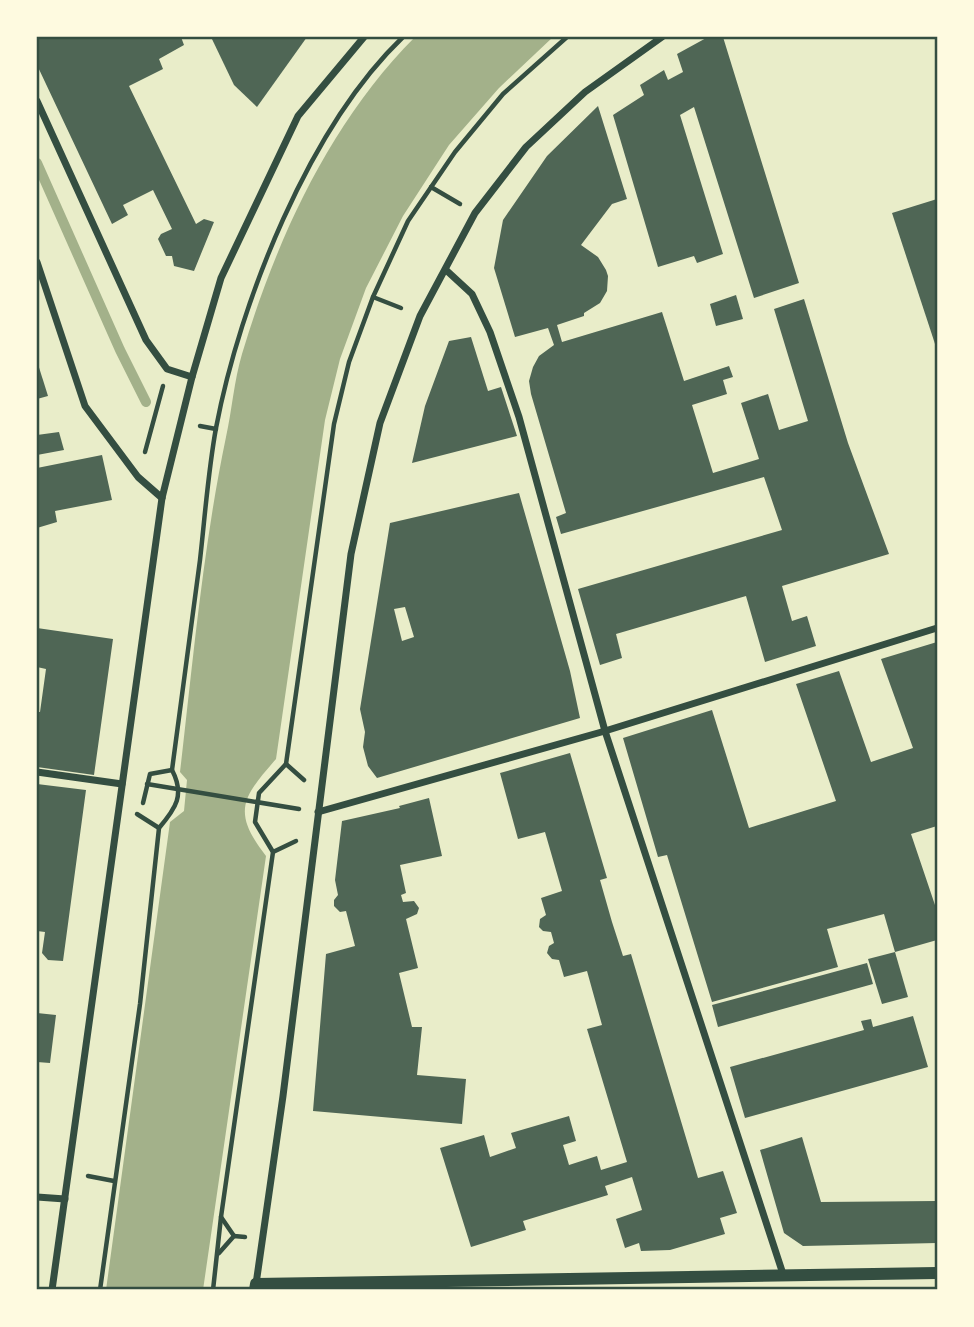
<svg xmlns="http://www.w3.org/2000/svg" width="974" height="1327" font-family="Rubik,sans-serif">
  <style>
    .water { fill: #a3b18a }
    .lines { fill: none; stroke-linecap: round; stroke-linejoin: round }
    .stream { stroke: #a3b18a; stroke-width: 10 }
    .building { fill: #4f6655; fill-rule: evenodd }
    .path { stroke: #344e41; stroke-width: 4.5 }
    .minor { stroke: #344e41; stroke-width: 7 }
    .tertiary { stroke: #344e41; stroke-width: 12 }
    .neatline { fill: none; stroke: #344e41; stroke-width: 2.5 }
  </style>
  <rect width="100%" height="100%" fill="#e9edc9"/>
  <!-- water -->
  <path class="water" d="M415,37H553L499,88L449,145L403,216L366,288L340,359L325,420L276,759C243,797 231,811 266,856L203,1290H106L170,822L184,811L187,780L180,772C193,661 203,547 226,437C232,410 234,381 242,354C276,240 330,122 415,37Z"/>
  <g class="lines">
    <!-- stream -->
    <path class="stream" d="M37,163L120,350L146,402"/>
  </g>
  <!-- building -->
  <g class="building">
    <path d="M37,37H181L184,45L159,59L163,69L129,86L196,224L204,219L214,222L194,271L174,266L172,256H166L158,239L161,234L172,229L153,190L123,205L128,215L112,224L37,65Z"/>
    <path d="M211,37H307L257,107L234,85Z"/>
    <path d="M708,37H723L799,283L754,298L694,107L680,115L723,254L697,263L694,256L658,267L613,115L644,95L640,85L664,70L668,80L683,72L677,54Z"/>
    <path d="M598,106L627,199L612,204L581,245L598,257L606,270L608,276L607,291L600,303L584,313V316L557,325L562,342L662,312L684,381L729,366L733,377L723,380L727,394L692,405L713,473L759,459L741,403L768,394L779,430L808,421L774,309L804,299L848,443L889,554L782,586L792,621L807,616L816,646L765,662L746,596L616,634L622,658L600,665L578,589L782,530L764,477L561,534L556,517L566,513L531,394L529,381L533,367L539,356L554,345L548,328L515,337L494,268L503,220L547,156Z"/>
    <path d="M937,199V350L892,213Z"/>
    <path d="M736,295L743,319L716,326L710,304Z"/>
    <path d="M471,337L488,391L501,387L517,436L412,463L425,406L449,341Z"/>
    <path d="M37,361L48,396L37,399Z"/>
    <path d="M59,432L64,450L37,455V435Z"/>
    <path d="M102,455L112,500L55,511L57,522L37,528V468Z"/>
    <path d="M519,493L570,671L580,718L377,778L368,766L363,747L365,732L360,709L390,523ZM405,607L414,637L402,641L394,609Z"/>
    <path d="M37,628L113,639L94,775L37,767V712H40L46,669L37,667Z"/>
    <path d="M937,642V826L911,834L937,911V940L895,952L884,914L827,929L838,967L712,1002L667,855L658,857L623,738L712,710L749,828L836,801L796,684L839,671L871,762L913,748L881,659Z"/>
    <path d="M570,753L607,878L600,880L612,922L623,956L631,954L698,1178L723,1171L737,1213L720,1218L725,1234L670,1250L641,1251L639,1243L625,1248L616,1219L642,1210L632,1177L605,1186L608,1195L523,1221L526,1230L471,1247L440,1148L484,1135L490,1157L516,1148L511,1133L569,1116L576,1141L563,1145L569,1165L597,1156L601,1170L627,1162L587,1029L602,1025L587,971L564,977L559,960L552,959L547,953L549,946L554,943L551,932L543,931L539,927L540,919L546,915L541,898L562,891L545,832L518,839L500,773Z"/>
    <path d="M37,784L86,790L63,961L48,960L42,953L45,932L37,931Z"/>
    <path d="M429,798L442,856L400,865L406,893L401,895L403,902L414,901L419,908L417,914L406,919L418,968L399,973L412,1027H422L417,1075L466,1079L462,1124L313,1111L326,954L355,946L346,911L340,912L334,906V900L338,895L335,880L342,821L400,808L399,806Z"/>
    <path d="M895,952L908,997L882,1004L868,959Z"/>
    <path d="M867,963L873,984L718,1027L712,1005Z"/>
    <path d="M37,1013L56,1015L50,1063L37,1062Z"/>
    <path d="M913,1016L928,1067L745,1118L730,1067L864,1030L861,1021L871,1019L873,1027Z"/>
    <path d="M802,1137L821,1202L936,1201L937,1243L803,1246L784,1233L760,1150Z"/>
  </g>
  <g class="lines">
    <!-- path -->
    <g class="path">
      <path d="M431,187L460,204"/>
      <path d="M373,297L401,308"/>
      <path d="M200,426L216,429"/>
      <path d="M145,452L163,386"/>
      <path d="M286,764L304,780"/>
      <path d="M147,784L299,809"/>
      <path d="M143,803L150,774L172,770"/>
      <path d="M137,814L159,828"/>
      <path d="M273,852L296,841"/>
      <path d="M88,1176L114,1181"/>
      <path d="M221,1217L234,1236"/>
      <path d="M219,1253L234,1236L245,1237"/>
      <path d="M100,1290L140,1004L159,828C176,808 185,795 172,770C181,700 191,630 200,560C205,516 208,472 216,428C240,302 309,127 403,37"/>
      <path d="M213,1290L221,1217L273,852L255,822L259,793L286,764L334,424L349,362L373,297L408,221L455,152L503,94L567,37"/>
    </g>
    <!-- minor -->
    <g class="minor">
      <path d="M37,101L146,340L167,369L192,377"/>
      <path d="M37,262L85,406L138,477L162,498"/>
      <path d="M446,270L472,294L490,332L519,417L605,731L783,1274"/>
      <path d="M37,772L122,784"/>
      <path d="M318,812L605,731L937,628"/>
      <path d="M37,1197L65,1199"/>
      <path d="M256,1284L283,1096L351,554L380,423L420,316L475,213L526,147L585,92L662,37"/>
      <path d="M52,1290L162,498L192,377L221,278L298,116L364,37"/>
    </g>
    <!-- tertiary -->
    <path class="tertiary" d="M255,1290L256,1284L937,1273"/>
  </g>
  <!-- border -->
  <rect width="974" height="1327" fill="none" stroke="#fefae0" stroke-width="77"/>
  <rect x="38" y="38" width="898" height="1250" class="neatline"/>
</svg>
